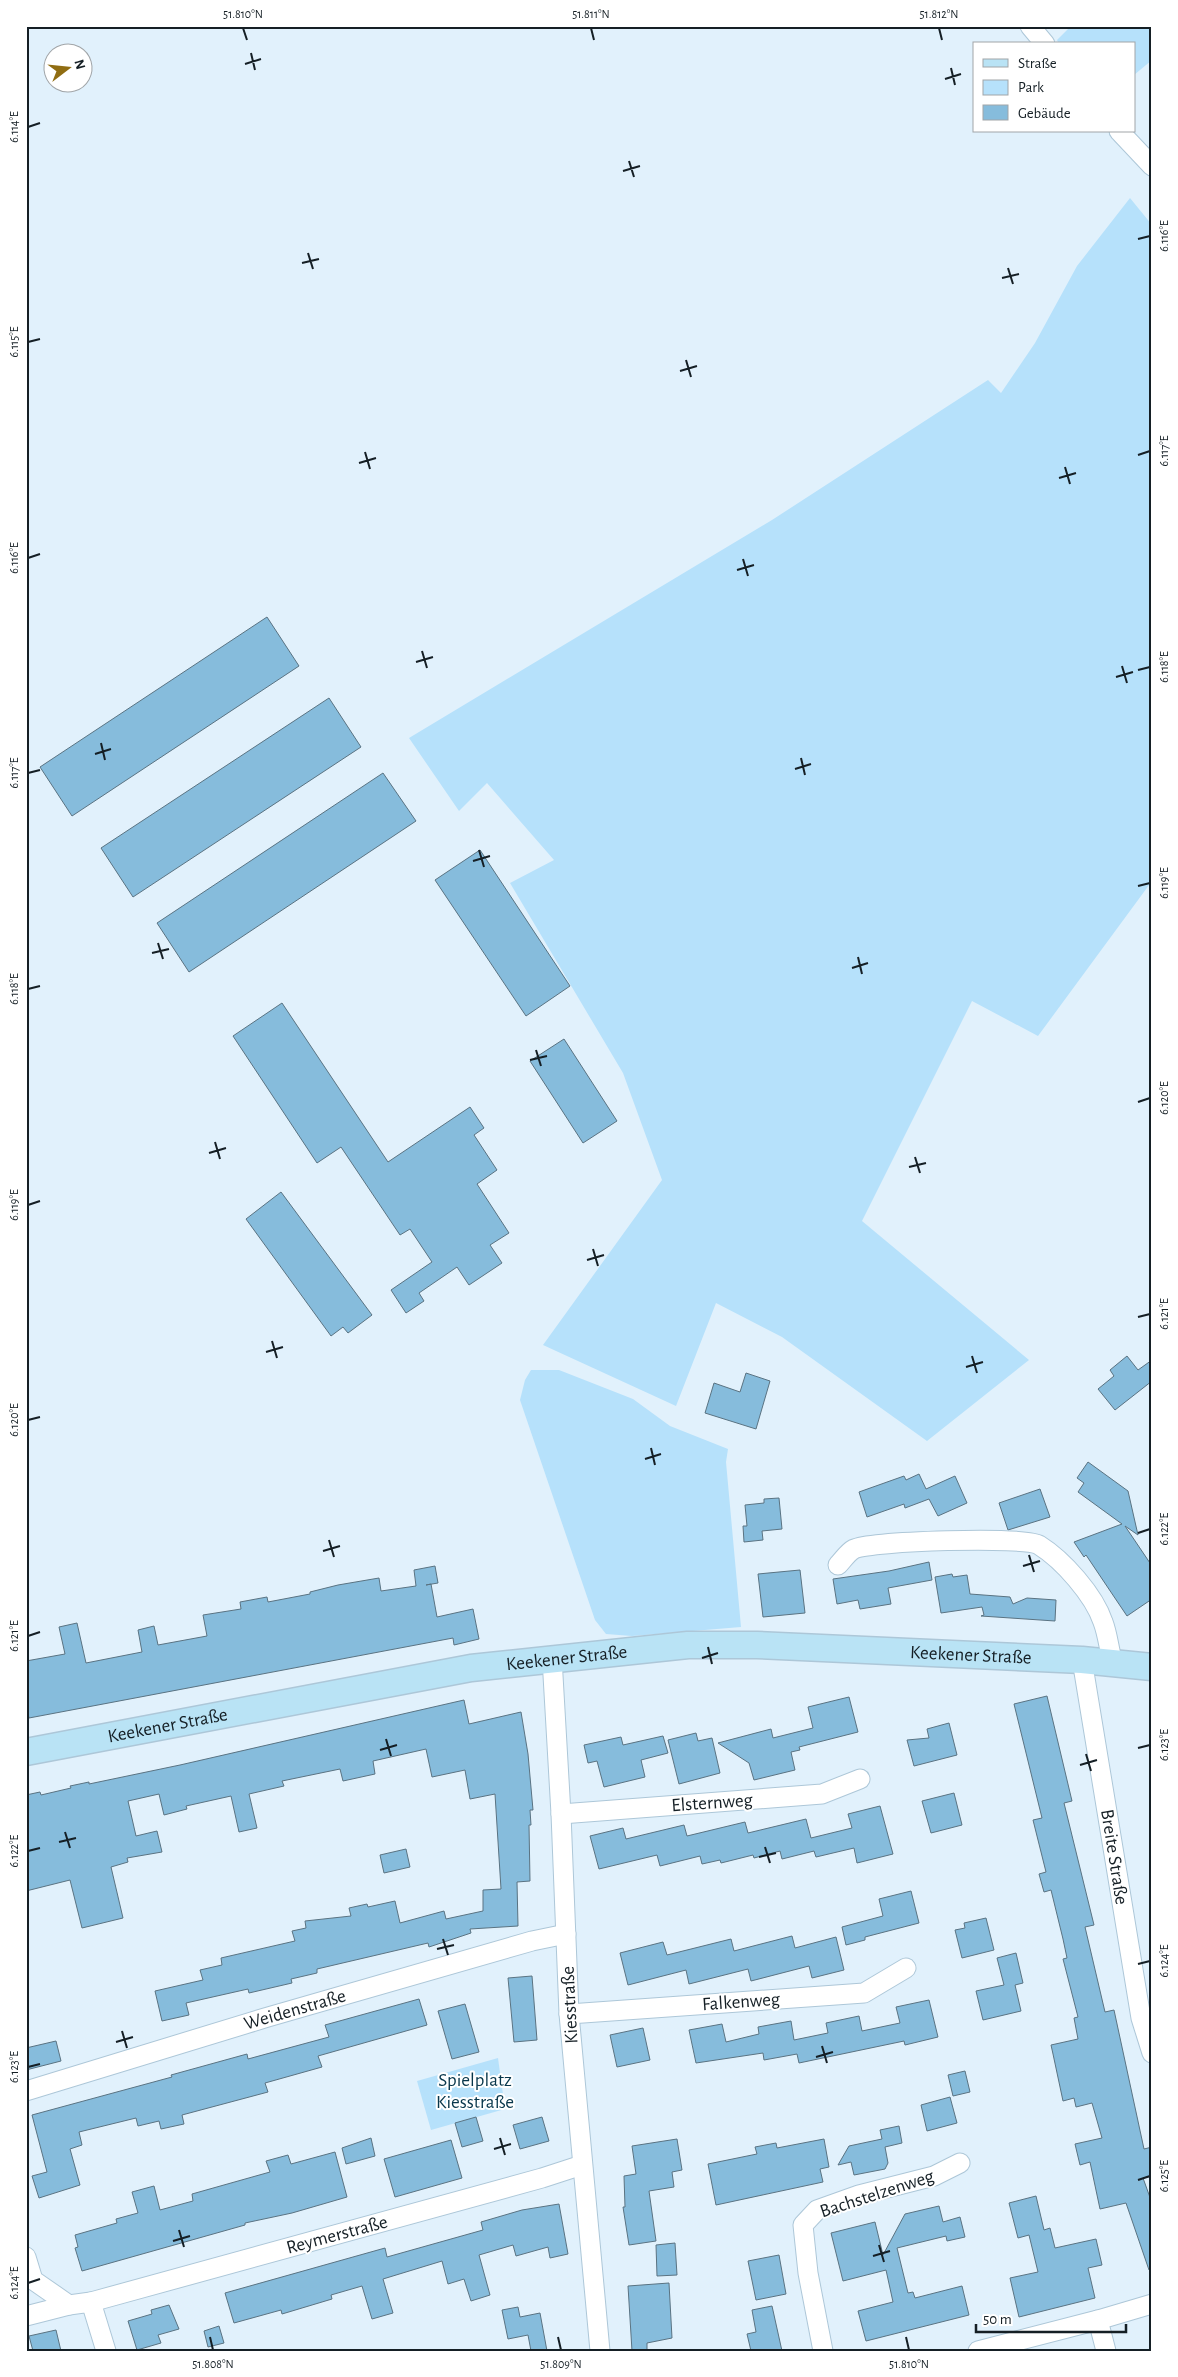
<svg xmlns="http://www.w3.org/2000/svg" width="1178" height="2377" font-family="'Alegreya Sans',sans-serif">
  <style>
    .green { fill: #b6e1fb }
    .building { fill: #86bcdc; stroke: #5a7382 }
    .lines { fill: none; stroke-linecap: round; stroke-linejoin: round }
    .street-casing { stroke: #adc7d8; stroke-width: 21 }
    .secondary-casing { stroke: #adc7d8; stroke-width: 29 }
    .street { stroke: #fff; stroke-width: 19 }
    .secondary { stroke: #b9e3f5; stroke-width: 26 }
    .ticks { fill: none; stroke: #151f25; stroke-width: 2 }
    .labels { text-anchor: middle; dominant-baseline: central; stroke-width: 4; stroke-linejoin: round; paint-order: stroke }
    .street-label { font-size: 19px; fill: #151f25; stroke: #fff }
    .park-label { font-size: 19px; fill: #07364b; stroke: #fff }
    .neatline { fill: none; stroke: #151f25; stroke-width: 2 }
    .ticks-label { font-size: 12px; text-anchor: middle; fill: #151f25 }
  </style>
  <rect width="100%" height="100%" fill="#e1f1fc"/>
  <!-- green -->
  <g class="green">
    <path d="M1071,26H1152V60L1134,75V44H1059L1057,40Z"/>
    <path d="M1130,198L1152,225V881L1038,1036L972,1001L862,1221L1029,1360L927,1441L782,1337L716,1303L676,1406L543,1345L662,1180L623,1073L510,883L554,860L487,783L459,811L409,738L772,520L988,380L1001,393L1035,343L1077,266Z"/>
    <path d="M531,1370H559L633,1399L670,1426L728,1449L726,1462L741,1627L632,1636L606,1634L595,1620L520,1400L525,1380Z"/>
    <path d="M498,2058L505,2109L431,2130L417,2081Z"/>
  </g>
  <!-- building -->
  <g class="building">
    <path d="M267,617L299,666L72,816L40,767Z"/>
    <path d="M329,698L361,747L133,897L101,848Z"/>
    <path d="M383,773L416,821L189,972L157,923Z"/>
    <path d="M480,850L570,986L526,1016L435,880Z"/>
    <path d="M282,1003L388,1162L470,1107L484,1128L474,1135L497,1170L477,1184L509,1233L490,1245L502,1263L469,1285L457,1267L419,1293L424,1301L406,1313L391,1290L432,1262L410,1229L400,1235L341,1147L317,1163L233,1036Z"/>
    <path d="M564,1039L617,1121L583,1143L530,1061Z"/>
    <path d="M281,1192L372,1315L348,1333L343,1327L331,1336L246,1219Z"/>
    <path d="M1127,1356L1138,1370L1152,1360V1381L1115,1410L1098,1389L1114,1376L1110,1370Z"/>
    <path d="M746,1373L770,1381L756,1429L705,1413L714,1383L740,1392Z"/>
    <path d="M1088,1462L1128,1491L1138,1535L1125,1526L1152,1566V1599L1127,1616L1086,1555L1084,1557L1074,1542L1122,1524L1078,1492L1084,1483L1077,1478Z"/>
    <path d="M919,1474L926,1489L955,1476L967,1503L938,1516L929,1499L905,1508L904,1504L867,1517L859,1492L904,1476L906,1480Z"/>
    <path d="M1040,1489L1050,1517L1008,1530L999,1503Z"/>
    <path d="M779,1498L782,1529L762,1531L763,1540L744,1542L743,1526H747L745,1505L764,1503V1499Z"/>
    <path d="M929,1562L932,1580L888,1588L891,1604L860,1609L858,1600L837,1604L833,1579L889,1571Z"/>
    <path d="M435,1566L438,1583L426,1585L431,1584L437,1617L473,1609L479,1639L454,1645L453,1638L29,1718L26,1706V1661L65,1654L59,1627L77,1623L86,1663L142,1652L138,1630L154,1626L158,1645L207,1636L203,1615L241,1609L240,1602L267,1597L268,1602L310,1594V1592L338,1585L379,1578L381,1591L416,1586L414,1570Z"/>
    <path d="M800,1570L805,1613L763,1617L758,1574Z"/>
    <path d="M952,1574L953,1577L967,1575L970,1594L1010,1597L1013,1604L1027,1598L1056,1600L1055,1621L981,1616L984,1615L982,1607L941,1613L935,1577Z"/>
    <path d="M1047,1696L1072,1801L1064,1803L1094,1925L1085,1927L1105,2012L1114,2010L1144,2149L1152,2147V2176L1143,2178L1152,2203V2270H1149L1126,2203L1100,2209L1090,2162L1080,2165L1075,2144L1102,2138L1092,2103L1076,2107L1074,2098L1063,2101L1053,2054L1051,2045L1078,2039L1074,2018L1078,2017L1063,1959L1067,1958L1063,1939L1051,1890L1044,1892L1039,1874L1046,1872L1033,1820L1042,1818L1014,1704Z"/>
    <path d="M849,1697L858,1732L799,1747L800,1750L791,1752L795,1770L754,1780L749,1763L718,1743L771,1729L773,1738L813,1728L808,1707Z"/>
    <path d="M464,1700L469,1724L521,1712L528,1754L533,1810H530L531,1825H529L530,1881L517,1882L518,1926L470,1929L471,1933L429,1947L428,1943L317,1969V1973L291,1979L292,1983L249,1993L248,1989L186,2003L189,2015L162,2021L155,1991L203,1980L200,1970L222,1965L221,1958L295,1941L292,1931L306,1928L305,1921L351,1916L349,1908L367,1904L368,1907L395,1901L400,1923L444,1911L446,1919L483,1911V1890L501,1889L495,1794L470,1799L465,1770L432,1777L426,1749L373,1761L375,1774L343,1781L340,1769L282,1781L284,1786L249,1794L257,1828L239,1832L231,1796L186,1806L187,1809L164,1815L159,1794L128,1801L136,1836L157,1831L162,1852L127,1858L128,1862L111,1867L123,1918L82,1928L70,1880L26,1891V1795L40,1792L41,1795L71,1788L70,1786L89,1782V1784L180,1765Z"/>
    <path d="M949,1723L957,1755L914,1766L907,1740L929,1738L927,1729Z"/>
    <path d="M696,1733L698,1741L712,1738L720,1773L679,1784L668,1740Z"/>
    <path d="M663,1736L668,1753L641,1760L645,1777L604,1787L597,1761L588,1763L584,1745L621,1737L623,1745Z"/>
    <path d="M954,1793L962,1825L931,1833L922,1801Z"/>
    <path d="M880,1806L893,1854L857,1863L854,1848L816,1857L814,1851L782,1859L780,1851L754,1858L753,1855L721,1863L720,1860L702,1864L700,1856L660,1866L657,1855L599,1869L590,1836L623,1828L626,1839L684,1825L687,1836L745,1822L748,1833L806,1819L811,1838L852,1828L848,1814Z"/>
    <path d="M406,1849L410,1867L384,1873L380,1855Z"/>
    <path d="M911,1891L919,1923L865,1937V1940L846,1945L842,1927L883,1916L879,1899Z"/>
    <path d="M986,1918L994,1950L962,1958L955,1930L965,1928L964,1923Z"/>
    <path d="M792,1936L795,1948L836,1937L844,1970L812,1978L809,1966L751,1981L748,1969L689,1984L686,1970L628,1985L620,1953L663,1942L667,1955L731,1939L734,1951Z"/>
    <path d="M1016,1953L1023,1983L1015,1985L1021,2011L983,2020L976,1991L1004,1985L997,1958Z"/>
    <path d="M532,1976L537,2040L514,2042L508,1978Z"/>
    <path d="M419,1999L427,2025L318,2056L322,2067L265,2083L268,2092L182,2115L184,2124L161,2129L159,2121L138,2126L136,2118L79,2132L82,2145L70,2149L80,2185L39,2198L32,2176L47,2172L32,2115L172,2077L171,2075L247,2054L248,2059L329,2037L325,2025Z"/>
    <path d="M929,2000L938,2037L905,2045L904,2041L799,2063L797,2054L764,2060L763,2053L696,2063L689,2030L722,2024L726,2042L759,2034L758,2027L791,2021L794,2040L828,2033L826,2023L859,2016L862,2031L900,2023L896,2007Z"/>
    <path d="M465,2004L479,2052L452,2059L438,2011Z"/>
    <path d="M643,2028L650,2060L617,2067L610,2035Z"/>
    <path d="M56,2041L61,2061L26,2070V2048Z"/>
    <path d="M965,2071L970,2092L953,2096L948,2075Z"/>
    <path d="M950,2097L957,2123L927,2131L921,2105Z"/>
    <path d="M476,2117L483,2141L462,2147L455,2123Z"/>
    <path d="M542,2117L549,2141L520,2149L513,2125Z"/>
    <path d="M899,2126L902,2143L885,2147L888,2163L885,2169L854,2175L851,2162L838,2165L849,2146L882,2139L880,2130Z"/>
    <path d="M371,2138L375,2156L346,2164L342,2148Z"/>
    <path d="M677,2139L682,2170L672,2172L674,2187L649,2191L656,2241L629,2245L623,2207H625L624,2176L636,2174L632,2146Z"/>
    <path d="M824,2139L829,2167L820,2169L823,2182L716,2205L708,2164L757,2154L755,2147L776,2143L777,2148Z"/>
    <path d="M451,2140L462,2178L395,2197L384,2159Z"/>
    <path d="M335,2152L347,2197L292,2213L245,2223V2225L82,2271L75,2248L78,2247L75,2235L117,2223L116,2219L138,2213L132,2192L154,2186L160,2210L193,2201L192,2194L270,2172L266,2161L288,2155L291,2164Z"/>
    <path d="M1036,2196L1044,2230L1050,2228L1055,2248L1096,2239L1102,2265L1088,2268L1095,2298L1019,2317L1010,2278L1038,2272L1029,2235L1018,2238L1009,2203Z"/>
    <path d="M559,2204L568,2254L550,2258L548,2247L516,2256L513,2245L479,2255L490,2295L471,2301L464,2279L448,2284L442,2261L383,2279L393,2313L372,2319L362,2286L331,2295L332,2299L282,2314L281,2310L234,2323L225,2293L385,2248L387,2257L483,2230L481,2222L522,2210Z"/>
    <path d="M939,2206L943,2222L960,2217L965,2237L947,2241L946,2236L897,2248L908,2293L913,2292L915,2298L962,2286L969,2315L866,2341L858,2311L893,2302L886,2270L843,2281L831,2233L875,2222L883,2255L905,2214Z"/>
    <path d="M675,2243L677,2275L657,2276L656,2245Z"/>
    <path d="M779,2255L786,2294L756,2300L748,2261Z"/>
    <path d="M669,2283L672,2338L647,2343V2351H632L628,2286Z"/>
    <path d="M169,2305L179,2329L158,2335L161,2343L137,2350L128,2321L152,2314L151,2310Z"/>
    <path d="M772,2306L782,2351H751L747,2334L756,2332L752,2310Z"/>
    <path d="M518,2307L520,2317L540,2313L547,2351H531L528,2335L508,2339L502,2310Z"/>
    <path d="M219,2326L224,2343L208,2347L204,2331Z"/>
    <path d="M56,2330L61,2351H33L29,2336Z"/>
  </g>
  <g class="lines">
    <!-- street casing -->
    <g class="street-casing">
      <g id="street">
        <path d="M1030,26L1045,44"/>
        <path d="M1119,131L1152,166"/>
        <path d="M838,1565C842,1561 848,1552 854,1549C871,1541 1025,1536 1039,1545C1063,1560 1094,1595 1103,1622C1108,1635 1109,1650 1113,1663"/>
        <path d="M552,1658L561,1814L569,2014L600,2351"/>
        <path d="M1082,1660L1141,2018L1152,2053"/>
        <path d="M561,1814L822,1794L860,1779"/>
        <path d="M569,2014L864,1993L906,1968"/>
        <path d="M26,2091L268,2017L532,1941L566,1934"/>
        <path d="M26,2257L33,2280L69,2305L91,2302L106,2351"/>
        <path d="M91,2302L542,2178L582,2165"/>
        <path d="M26,2316L69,2305"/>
        <path d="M1098,2320L1106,2351"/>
        <path d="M823,2351L808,2273L803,2225L817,2210L859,2195L934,2176L960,2163"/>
        <path d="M978,2351L1098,2320L1152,2304"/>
      </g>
    </g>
    <!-- secondary casing -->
    <g class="secondary-casing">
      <g id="secondary">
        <path id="s1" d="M26,1752L471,1668L688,1645H757L1082,1660L1152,1667"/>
      </g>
    </g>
    <!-- street -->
    <use href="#street" class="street"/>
    <!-- secondary -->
    <use href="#secondary" class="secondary"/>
  </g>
  <!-- ticks -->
  <path class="ticks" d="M243,28L247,40M591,28L594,40M939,28L942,40M251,53L255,70M245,64L261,59M951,68L955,85M945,79L961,74M28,127L40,123M629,161L634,177M623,171L640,166M1138,239L1150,236M308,253L313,269M302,263L319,259M1008,268L1013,284M1002,278L1019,274M28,342L40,339M686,360L691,377M680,371L697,366M365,452L370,469M1138,455L1150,451M359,463L376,458M1065,467L1070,484M1059,478L1076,473M28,558L40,554M743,559L748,576M737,570L754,565M422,651L427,668M416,662L433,657M1122,666L1127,683M1138,670L1150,667M1116,677L1133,672M101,743L105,760M95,754L111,749M801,758L805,775M795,769L811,764M28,773L40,770M479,850L484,867M473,861L490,856M1138,886L1150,883M158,943L163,959M152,953L169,949M858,957L862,974M852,968L868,963M28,989L40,986M536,1050L541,1066M530,1060L547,1056M1138,1102L1150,1098M215,1142L220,1159M209,1153L226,1148M915,1157L920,1173M909,1167L926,1163M28,1205L40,1201M593,1249L598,1266M587,1260L604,1255M1138,1317L1150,1314M272,1341L277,1358M266,1352L283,1347M972,1356L977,1373M966,1367L983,1362M28,1420L40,1417M651,1448L655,1465M645,1459L661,1454M1138,1533L1150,1529M329,1540L334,1557M323,1551L340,1546M1029,1555L1034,1572M1023,1566L1040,1561M28,1636L40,1632M708,1647L712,1664M702,1658L718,1653M386,1739L391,1756M1138,1748L1150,1745M380,1750L397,1745M1086,1754L1091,1771M1080,1765L1097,1760M65,1832L70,1848M59,1842L76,1838M765,1847L770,1863M28,1851L40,1848M759,1857L776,1853M443,1939L448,1955M437,1949L454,1945M1138,1964L1150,1961M122,2031L127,2048M116,2042L133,2037M822,2046L827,2063M816,2057L833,2052M28,2067L40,2064M500,2138L505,2155M494,2149L511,2144M1138,2180L1150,2176M179,2230L184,2247M173,2241L190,2236M879,2245L884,2262M873,2256L890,2251M28,2283L40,2279M210,2337L213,2350M558,2337L561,2350M906,2337L909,2350"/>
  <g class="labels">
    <!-- street labels -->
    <g class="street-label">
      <text stroke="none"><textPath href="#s1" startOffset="954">Keekener Straße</textPath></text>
      <text stroke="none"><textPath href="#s1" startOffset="549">Keekener Straße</textPath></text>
      <text stroke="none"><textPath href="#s1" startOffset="144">Keekener Straße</textPath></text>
      <text transform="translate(712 1803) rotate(-4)">Elsternweg</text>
      <text transform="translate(1114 1857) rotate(81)">Breite Straße</text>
      <text transform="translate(741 2002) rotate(-4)">Falkenweg</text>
      <text transform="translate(570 2005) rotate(-93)">Kiesstraße</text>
      <text transform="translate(295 2010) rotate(-16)">Weidenstraße</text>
      <text transform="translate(877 2194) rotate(-18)">Bachstelzenweg</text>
      <text transform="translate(337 2235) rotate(-15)">Reymerstraße</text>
    </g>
    <!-- park labels -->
    <g class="park-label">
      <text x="475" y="2080">Spielplatz<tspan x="475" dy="22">Kiesstraße</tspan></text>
    </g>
  </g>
  <!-- border -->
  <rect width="1178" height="2377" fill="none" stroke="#ffffff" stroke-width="55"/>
  <!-- legend -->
  <rect x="973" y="42" width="162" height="90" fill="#ffffff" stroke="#a1a5a8"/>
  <rect x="983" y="59" width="25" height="8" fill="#b9e3f5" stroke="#a1a5a8"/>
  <text x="1018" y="68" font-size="15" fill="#151f25">Straße</text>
  <rect x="983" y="80" width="25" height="15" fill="#b6e1fb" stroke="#a1a5a8"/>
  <text x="1018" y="92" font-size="15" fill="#151f25">Park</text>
  <rect x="983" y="105" width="25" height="15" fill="#86bcdc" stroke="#a1a5a8"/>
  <text x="1018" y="118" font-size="15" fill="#151f25">Gebäude</text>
  <!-- north arrow -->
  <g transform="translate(68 68) rotate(74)"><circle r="24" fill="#ffffff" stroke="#a1a5a8"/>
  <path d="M0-4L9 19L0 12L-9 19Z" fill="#906d12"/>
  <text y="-8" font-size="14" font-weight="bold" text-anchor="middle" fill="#151f25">N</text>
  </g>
  <!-- scale -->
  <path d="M976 2324v8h150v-8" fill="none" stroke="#151f25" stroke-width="2.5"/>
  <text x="983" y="2324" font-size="15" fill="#151f25" stroke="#ffffff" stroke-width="4" paint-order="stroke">50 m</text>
  <rect x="28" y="28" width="1122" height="2322" class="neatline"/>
  <g class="ticks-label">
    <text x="243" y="18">51.810°N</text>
    <text x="591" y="18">51.811°N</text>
    <text x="939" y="18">51.812°N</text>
    <text transform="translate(14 127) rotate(-90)" y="4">6.114°E</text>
    <text transform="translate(1164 236) rotate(-90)" y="4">6.116°E</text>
    <text transform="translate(14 342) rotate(-90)" y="4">6.115°E</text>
    <text transform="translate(1164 451) rotate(-90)" y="4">6.117°E</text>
    <text transform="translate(14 558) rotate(-90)" y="4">6.116°E</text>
    <text transform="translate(1164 667) rotate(-90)" y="4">6.118°E</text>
    <text transform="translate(14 773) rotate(-90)" y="4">6.117°E</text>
    <text transform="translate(1164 883) rotate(-90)" y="4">6.119°E</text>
    <text transform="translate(14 989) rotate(-90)" y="4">6.118°E</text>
    <text transform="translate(1164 1098) rotate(-90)" y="4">6.120°E</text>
    <text transform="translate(14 1205) rotate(-90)" y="4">6.119°E</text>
    <text transform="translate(1164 1314) rotate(-90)" y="4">6.121°E</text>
    <text transform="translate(14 1420) rotate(-90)" y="4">6.120°E</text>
    <text transform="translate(1164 1529) rotate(-90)" y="4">6.122°E</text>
    <text transform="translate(14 1636) rotate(-90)" y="4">6.121°E</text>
    <text transform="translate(1164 1745) rotate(-90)" y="4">6.123°E</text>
    <text transform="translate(14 1851) rotate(-90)" y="4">6.122°E</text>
    <text transform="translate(1164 1961) rotate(-90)" y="4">6.124°E</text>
    <text transform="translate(14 2067) rotate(-90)" y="4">6.123°E</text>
    <text transform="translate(1164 2176) rotate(-90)" y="4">6.125°E</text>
    <text transform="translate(14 2283) rotate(-90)" y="4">6.124°E</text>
    <text x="213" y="2368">51.808°N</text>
    <text x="561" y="2368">51.809°N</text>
    <text x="909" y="2368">51.810°N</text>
  </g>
</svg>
